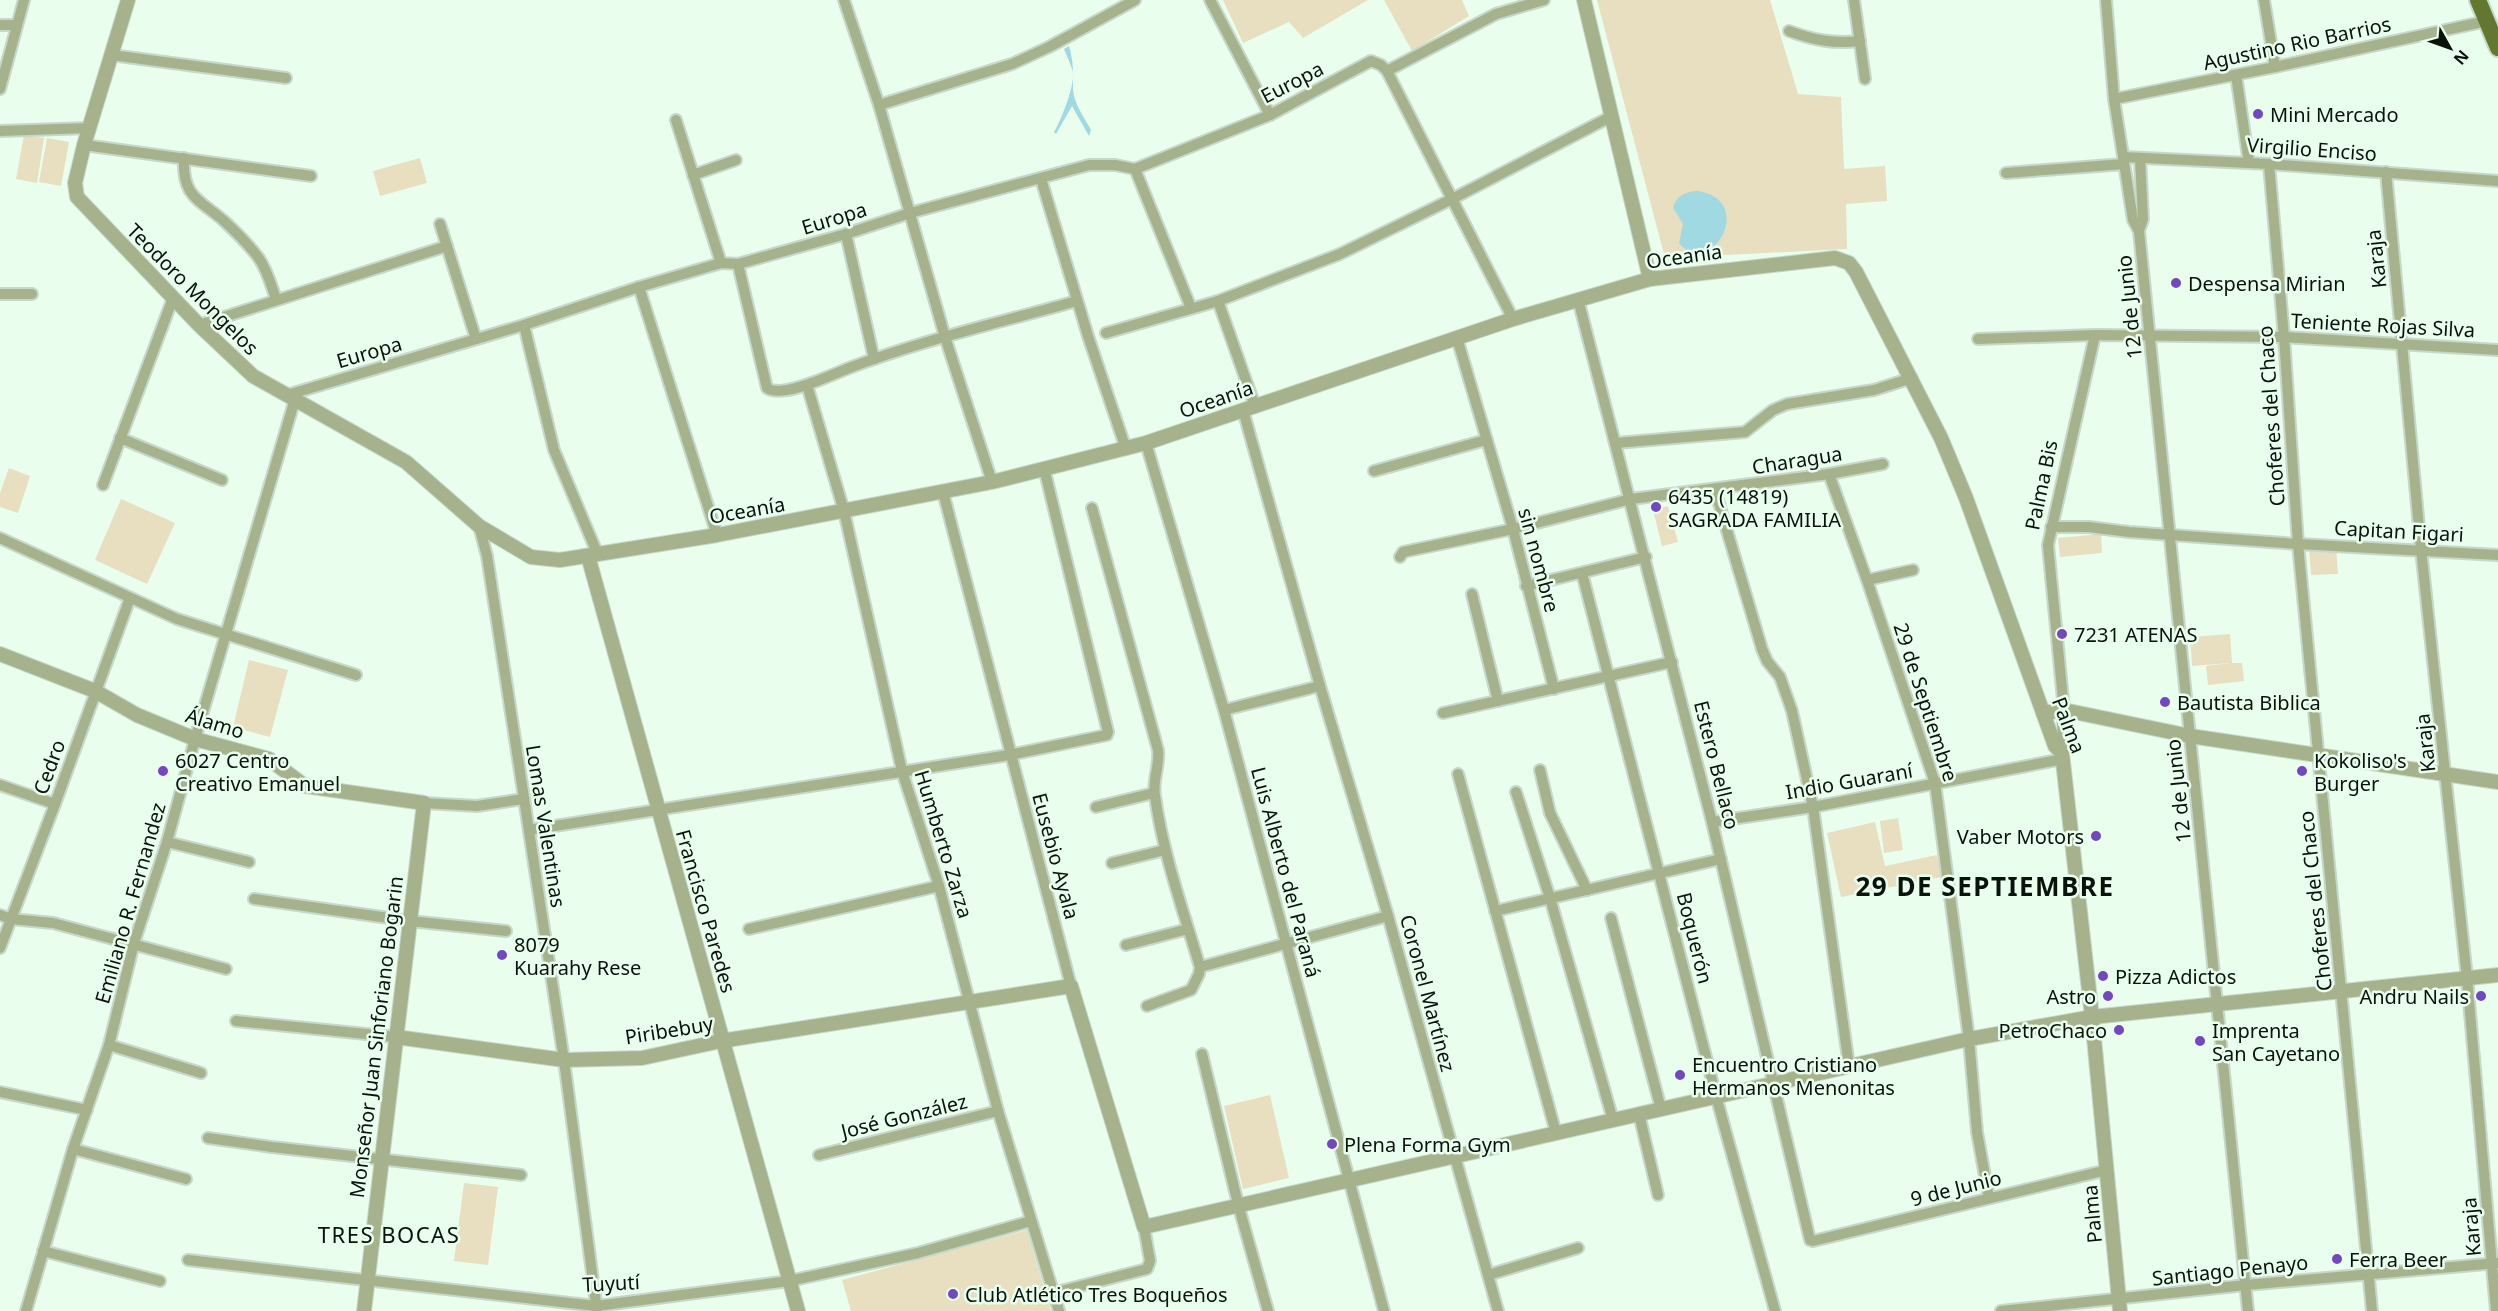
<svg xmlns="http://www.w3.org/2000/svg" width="2498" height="1311" font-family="'Noto Sans',sans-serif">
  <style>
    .green { fill: #e7dfc0 }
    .water { fill: #a0d9e2 }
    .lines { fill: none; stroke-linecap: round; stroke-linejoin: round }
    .minor-casing { stroke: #c6d8ca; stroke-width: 14 }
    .tertiary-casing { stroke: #c6d8ca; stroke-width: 16 }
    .primary-casing { stroke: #c6d8ca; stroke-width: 20 }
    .minor { stroke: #a6b28c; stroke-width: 10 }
    .tertiary { stroke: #a6b28c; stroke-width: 14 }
    .primary { stroke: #63772e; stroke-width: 16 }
    .poi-dot { fill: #7247bf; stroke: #eafeee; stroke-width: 2 }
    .labels { text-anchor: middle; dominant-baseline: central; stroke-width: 5; stroke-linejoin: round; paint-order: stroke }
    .street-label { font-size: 20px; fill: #08130b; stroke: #eafeee }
    .poi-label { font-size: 20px; fill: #08130b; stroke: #eafeee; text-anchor: start }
    .quarter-label { font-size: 22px; letter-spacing: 1.5px; fill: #08130b; stroke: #eafeee }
    .district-label { font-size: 26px; font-weight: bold; letter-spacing: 1.5px; fill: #08130b; stroke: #eafeee }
  </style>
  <rect width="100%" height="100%" fill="#eafeee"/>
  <!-- green -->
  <g class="green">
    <path d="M1223,0H1368L1303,38L1289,22L1243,43Z"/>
    <path d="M1384,0H1462L1469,16L1412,51Z"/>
    <path d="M1597,0H1770L1798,94L1841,97L1844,169L1885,166L1887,201L1846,204L1847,249L1665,258Z"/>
    <path d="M24,135L44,138L37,183L16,179Z"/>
    <path d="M47,138L69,142L61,186L39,182Z"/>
    <path d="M420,158L427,183L380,196L373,171Z"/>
    <path d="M9,468L30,476L18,513L0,507V493Z"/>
    <path d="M121,499L175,523L147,584L95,560Z"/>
    <path d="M1668,506L1678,542L1662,546L1653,510Z"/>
    <path d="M2101,534L2102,553L2060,557L2058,538Z"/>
    <path d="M2336,546L2338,574L2311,575L2309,548Z"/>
    <path d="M2230,634L2232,663H2242L2244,681L2208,685L2206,666L2230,663L2192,666L2190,637Z"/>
    <path d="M249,660L288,670L270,737L233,727Z"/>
    <path d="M1898,818L1903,850L1884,853L1880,821Z"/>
    <path d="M1875,822L1885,866L1937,855L1942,877L1841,897L1827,833Z"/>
    <path d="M1270,1095L1289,1178L1243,1189L1224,1106Z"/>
    <path d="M464,1183L498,1187L488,1265L454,1261Z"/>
    <path d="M1027,1230L1051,1311H851L842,1280Z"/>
  </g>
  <!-- water -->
  <g class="water">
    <path d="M1069,46C1074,64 1073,72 1073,89C1074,104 1084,117 1091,130L1089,136L1072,106L1056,134L1054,132C1061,121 1075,85 1073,72C1071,65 1067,56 1064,49Z"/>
    <path d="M1698,191C1758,201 1710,281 1679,243L1683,224L1673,208C1676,196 1686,191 1698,191Z"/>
  </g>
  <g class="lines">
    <!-- minor casing -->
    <g class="minor-casing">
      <g id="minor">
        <path d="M844,0L879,105L945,337L992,482"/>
        <path d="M1210,0L1270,115"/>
        <path d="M1854,0L1865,79"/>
        <path d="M2106,0L2114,99L2133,220L2139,231"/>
        <path d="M2264,0L2275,67"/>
        <path d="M0,25H17"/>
        <path d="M1789,31C1813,40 1833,44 1860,41"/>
        <path d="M111,55L286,78"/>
        <path d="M1387,71L1496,14L1544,0"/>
        <path d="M2236,75L2249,163"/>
        <path d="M0,89L24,0"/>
        <path d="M2114,99L2275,67L2487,21"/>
        <path d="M879,105L1012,64L1049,47L1135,0"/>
        <path d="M676,120L721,263"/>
        <path d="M0,131L89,128"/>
        <path d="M84,145L311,176"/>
        <path d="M2123,157L2269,164L2498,181"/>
        <path d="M184,158C182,196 198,199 223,220C235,231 248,244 258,257C267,269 271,285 276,299"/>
        <path d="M2140,158L2143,219L2139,231L2248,1311"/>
        <path d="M2269,164L2284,337L2298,544L2372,1311"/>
        <path d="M1135,169L1191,308"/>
        <path d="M2386,172L2421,549L2467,978L2496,1311"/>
        <path d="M2006,173L2124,164"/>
        <path d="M693,175L736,160"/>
        <path d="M1041,179L1088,336L1126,449"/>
        <path d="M440,224L476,339"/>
        <path d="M846,234L874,359"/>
        <path d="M738,264L767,388C782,399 831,375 849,368C923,340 1001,322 1077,301"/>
        <path d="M639,287L717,535"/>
        <path d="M0,294H32"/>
        <path d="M1578,299L1712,822L1810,1240L1813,1241L2107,1170"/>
        <path d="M1218,301L1255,406"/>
        <path d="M199,325L447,246"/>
        <path d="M524,325L554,450L598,555"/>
        <path d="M1106,333L1218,301L1340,254L1452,199L1612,116"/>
        <path d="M1457,338L1513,529L1554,689"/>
        <path d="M1978,339L2095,335L2284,337L2498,350"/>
        <path d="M807,385L844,511L902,771L939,886L998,1111L1059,1311"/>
        <path d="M287,395L524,325L639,287L721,263L738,264L846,234L910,213L1089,165H1115L1135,169L1270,115L1371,61L1381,65L1387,71L1513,319"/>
        <path d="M1243,410L1320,686L1388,916L1498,1311"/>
        <path d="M120,438L222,480"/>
        <path d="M1146,443L1224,710L1384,1311"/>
        <path d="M1616,443L1745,432L1773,410L1787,404L1874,390L1912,378"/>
        <path d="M1374,471L1486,440"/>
        <path d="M1829,474L1867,580L1935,783L1969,1039L1977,1132L1989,1198"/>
        <path d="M103,485L173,298"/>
        <path d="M1715,490L1762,649L1767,661L1780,677L1792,711L1813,807L1849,1066"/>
        <path d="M943,492L1071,986"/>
        <path d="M1092,508L1158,750C1160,765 1152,781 1155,796C1163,854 1183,910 1200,967L1199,974L1191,990L1147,1006"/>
        <path d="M479,526L487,556L564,1060L597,1311"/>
        <path d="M2051,527H2089L2129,532L2298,544L2498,555"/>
        <path d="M0,538L177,619L356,675"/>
        <path d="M1400,557L1403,552L1513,529L1631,499L1829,474L1883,464"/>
        <path d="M1582,573L1716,1096L1775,1311"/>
        <path d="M1867,580L1913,570"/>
        <path d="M1526,586L1646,557"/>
        <path d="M1472,594L1498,701"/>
        <path d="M1224,710L1320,686"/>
        <path d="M2064,710L2048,545L2095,335"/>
        <path d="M1443,713L1672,662"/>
        <path d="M1540,770L1550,813L1587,890"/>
        <path d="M1458,774L1556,1133"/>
        <path d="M0,785L55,804"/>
        <path d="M1516,792L1550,898L1613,1120"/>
        <path d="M424,803L477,806L523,799"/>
        <path d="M1096,807L1154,793"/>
        <path d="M1712,822L1813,807L2063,759"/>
        <path d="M529,830L1009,755L1107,735L1108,732L1044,468"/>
        <path d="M167,842L249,862"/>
        <path d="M1112,863L1165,850"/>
        <path d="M254,899L410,921L506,931"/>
        <path d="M1495,911L1721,859"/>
        <path d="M0,915L11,919L53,923L226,969"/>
        <path d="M1611,918L1661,1109"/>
        <path d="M749,929L939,886"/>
        <path d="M1126,945L1188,929"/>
        <path d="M0,948L55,804L130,598"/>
        <path d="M1200,967L1388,916"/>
        <path d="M236,1021L396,1037"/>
        <path d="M109,1045L201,1073"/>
        <path d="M1202,1054L1238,1204L1268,1311"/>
        <path d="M0,1092L87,1110"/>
        <path d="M1639,1114L1658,1195"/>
        <path d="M208,1138L272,1147L521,1175"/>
        <path d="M73,1149L186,1179"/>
        <path d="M819,1155L998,1111"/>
        <path d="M43,1251L160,1281"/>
        <path d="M188,1260L596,1306L789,1281L918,1253L1031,1221"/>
        <path d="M1488,1275L1578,1248"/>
        <path d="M1053,1293L1147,1269L1150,1261L1144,1227"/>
        <path d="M26,1311L73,1149L109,1045L134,943L167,842L195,739L295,399"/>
        <path d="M2001,1311L2246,1285L2498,1263"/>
      </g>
    </g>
    <!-- tertiary casing -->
    <g class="tertiary-casing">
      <g id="tertiary">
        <path d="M128,0L84,145L75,183L77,197L199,325L253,376L406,462L479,526L531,557L560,560L717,535L992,482L1146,443L1513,319L1650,279L1835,258L1849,263L1856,272L1941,438L1966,498L2055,746L2062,753L2092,1017L2120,1311"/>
        <path d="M1584,0L1650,279"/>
        <path d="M588,556L798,1311"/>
        <path d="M0,654L95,691L137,715L195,739L269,759L305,786L424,803L364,1311"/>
        <path d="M2043,713L2064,710L2190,736L2498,782"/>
        <path d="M2062,753L2065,745L2064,710"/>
        <path d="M396,1037L564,1060L642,1058L721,1041L1071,986L1144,1227L1969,1039L2092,1017L2498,975"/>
      </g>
    </g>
    <!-- primary casing -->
    <g class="primary-casing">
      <path id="primary" d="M2478,0L2498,48"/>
    </g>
    <!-- minor -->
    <use href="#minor" class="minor"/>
    <!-- tertiary -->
    <use href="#tertiary" class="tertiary"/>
    <!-- primary -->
    <use href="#primary" class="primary"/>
  </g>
  <!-- markers -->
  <g class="poi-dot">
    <circle cx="2258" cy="114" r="6"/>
    <circle cx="2176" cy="283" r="6"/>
    <circle cx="1656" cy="507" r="6"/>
    <circle cx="2062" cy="634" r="6"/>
    <circle cx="2165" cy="702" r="6"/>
    <circle cx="163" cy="771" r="6"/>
    <circle cx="2302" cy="771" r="6"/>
    <circle cx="2096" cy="836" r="6"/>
    <circle cx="502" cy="955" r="6"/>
    <circle cx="2103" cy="976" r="6"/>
    <circle cx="2108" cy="996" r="6"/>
    <circle cx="2481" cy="996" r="6"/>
    <circle cx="2119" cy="1030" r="6"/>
    <circle cx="2200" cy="1041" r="6"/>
    <circle cx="1680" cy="1075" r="6"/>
    <circle cx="1332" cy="1144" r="6"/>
    <circle cx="2337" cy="1259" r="6"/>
    <circle cx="953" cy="1294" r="6"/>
  </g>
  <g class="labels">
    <!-- street labels -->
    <g class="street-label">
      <text transform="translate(2297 43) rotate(-12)">Agustino Rio Barrios</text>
      <text transform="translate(1292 82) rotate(-27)">Europa</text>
      <text transform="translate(2312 149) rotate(4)">Virgilio Enciso</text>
      <text transform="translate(834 218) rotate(-17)">Europa</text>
      <text transform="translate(1684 256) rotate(-8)">Oceanía</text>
      <text transform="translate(2376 259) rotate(-96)">Karaja</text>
      <text transform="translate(193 289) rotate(45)">Teodoro Mongelos</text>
      <text transform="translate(2129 307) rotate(-96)">12 de Junio</text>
      <text transform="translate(2383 325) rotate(3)">Teniente Rojas Silva</text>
      <text transform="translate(369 352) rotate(-16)">Europa</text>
      <text transform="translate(1216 399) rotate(-19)">Oceanía</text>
      <text transform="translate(2271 416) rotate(-94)">Choferes del Chaco</text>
      <text transform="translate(1797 460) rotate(-9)">Charagua</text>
      <text transform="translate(2041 485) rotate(-78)">Palma Bis</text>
      <text transform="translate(747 510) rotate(-10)">Oceanía</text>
      <text transform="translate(2399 531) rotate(3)">Capitan Figari</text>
      <text transform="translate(1539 560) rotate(75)">sin nombre</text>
      <text transform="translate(1926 702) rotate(72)">29 de Septiembre</text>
      <text transform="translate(215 723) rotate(17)">Álamo</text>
      <text transform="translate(2069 725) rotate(69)">Palma</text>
      <text transform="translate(2425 743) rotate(-96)">Karaja</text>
      <text transform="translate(1717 765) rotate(76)">Estero Bellaco</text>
      <text transform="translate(49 767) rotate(-70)">Cedro</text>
      <text transform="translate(1849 781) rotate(-10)">Indio Guaraní</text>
      <text transform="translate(2178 791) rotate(-96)">12 de Junio</text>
      <text transform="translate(546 826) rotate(81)">Lomas Valentinas</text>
      <text transform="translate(944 844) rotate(73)">Humberto Zarza</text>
      <text transform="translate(1056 856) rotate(75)">Eusebio Ayala</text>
      <text transform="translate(1286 872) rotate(75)">Luis Alberto del Paraná</text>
      <text transform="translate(2315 901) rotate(-96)">Choferes del Chaco</text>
      <text transform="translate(130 903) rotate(-74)">Emiliano R. Fernandez</text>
      <text transform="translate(706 911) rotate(74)">Francisco Paredes</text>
      <text transform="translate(1695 938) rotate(76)">Boquerón</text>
      <text transform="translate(1428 993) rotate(75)">Coronel Martínez</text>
      <text transform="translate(669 1030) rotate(-9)">Piribebuy</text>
      <text transform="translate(376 1037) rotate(-83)">Monseñor Juan Sinforiano Bogarin</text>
      <text transform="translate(904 1116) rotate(-14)">José González</text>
      <text transform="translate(1956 1188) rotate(-14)">9 de Junio</text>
      <text transform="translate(2092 1214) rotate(-95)">Palma</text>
      <text transform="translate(2471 1227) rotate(-95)">Karaja</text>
      <text transform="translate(2230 1270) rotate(-6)">Santiago Penayo</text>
      <text transform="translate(611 1283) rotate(-3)">Tuyutí</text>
    </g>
    <!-- poi labels -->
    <g class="poi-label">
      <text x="2270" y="114">Mini Mercado</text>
      <text x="2188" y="283">Despensa Mirian</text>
      <text x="1668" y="496">6435 (14819)<tspan x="1668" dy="23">SAGRADA FAMILIA</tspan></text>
      <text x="2074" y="634">7231 ATENAS</text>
      <text x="2177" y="702">Bautista Biblica</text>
      <text x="175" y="760">6027 Centro<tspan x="175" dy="23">Creativo Emanuel</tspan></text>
      <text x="2314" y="760">Kokoliso's<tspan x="2314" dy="23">Burger</tspan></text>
      <text x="2084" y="836" text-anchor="end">Vaber Motors</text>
      <text x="514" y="944">8079<tspan x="514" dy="23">Kuarahy Rese</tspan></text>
      <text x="2115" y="976">Pizza Adictos</text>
      <text x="2096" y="996" text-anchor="end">Astro</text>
      <text x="2469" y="996" text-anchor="end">Andru Nails</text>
      <text x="2107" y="1030" text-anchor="end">PetroChaco</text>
      <text x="2212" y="1030">Imprenta<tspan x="2212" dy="23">San Cayetano</tspan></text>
      <text x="1692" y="1064">Encuentro Cristiano<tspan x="1692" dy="23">Hermanos Menonitas</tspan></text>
      <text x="1344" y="1144">Plena Forma Gym</text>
      <text x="2349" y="1259">Ferra Beer</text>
      <text x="965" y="1294">Club Atlético Tres Boqueños</text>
    </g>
    <!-- quarter labels -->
    <g class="quarter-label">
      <text x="389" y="1234">TRES BOCAS</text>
    </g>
    <!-- district labels -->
    <g class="district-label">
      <text x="1985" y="886">29 DE SEPTIEMBRE</text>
    </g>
  </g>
  <!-- north arrow -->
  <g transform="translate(2450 48) rotate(130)" stroke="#eafeee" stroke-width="4.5" paint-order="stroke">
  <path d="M0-4.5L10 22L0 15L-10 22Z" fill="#08130b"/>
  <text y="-9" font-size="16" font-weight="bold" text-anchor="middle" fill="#08130b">N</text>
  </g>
</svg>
